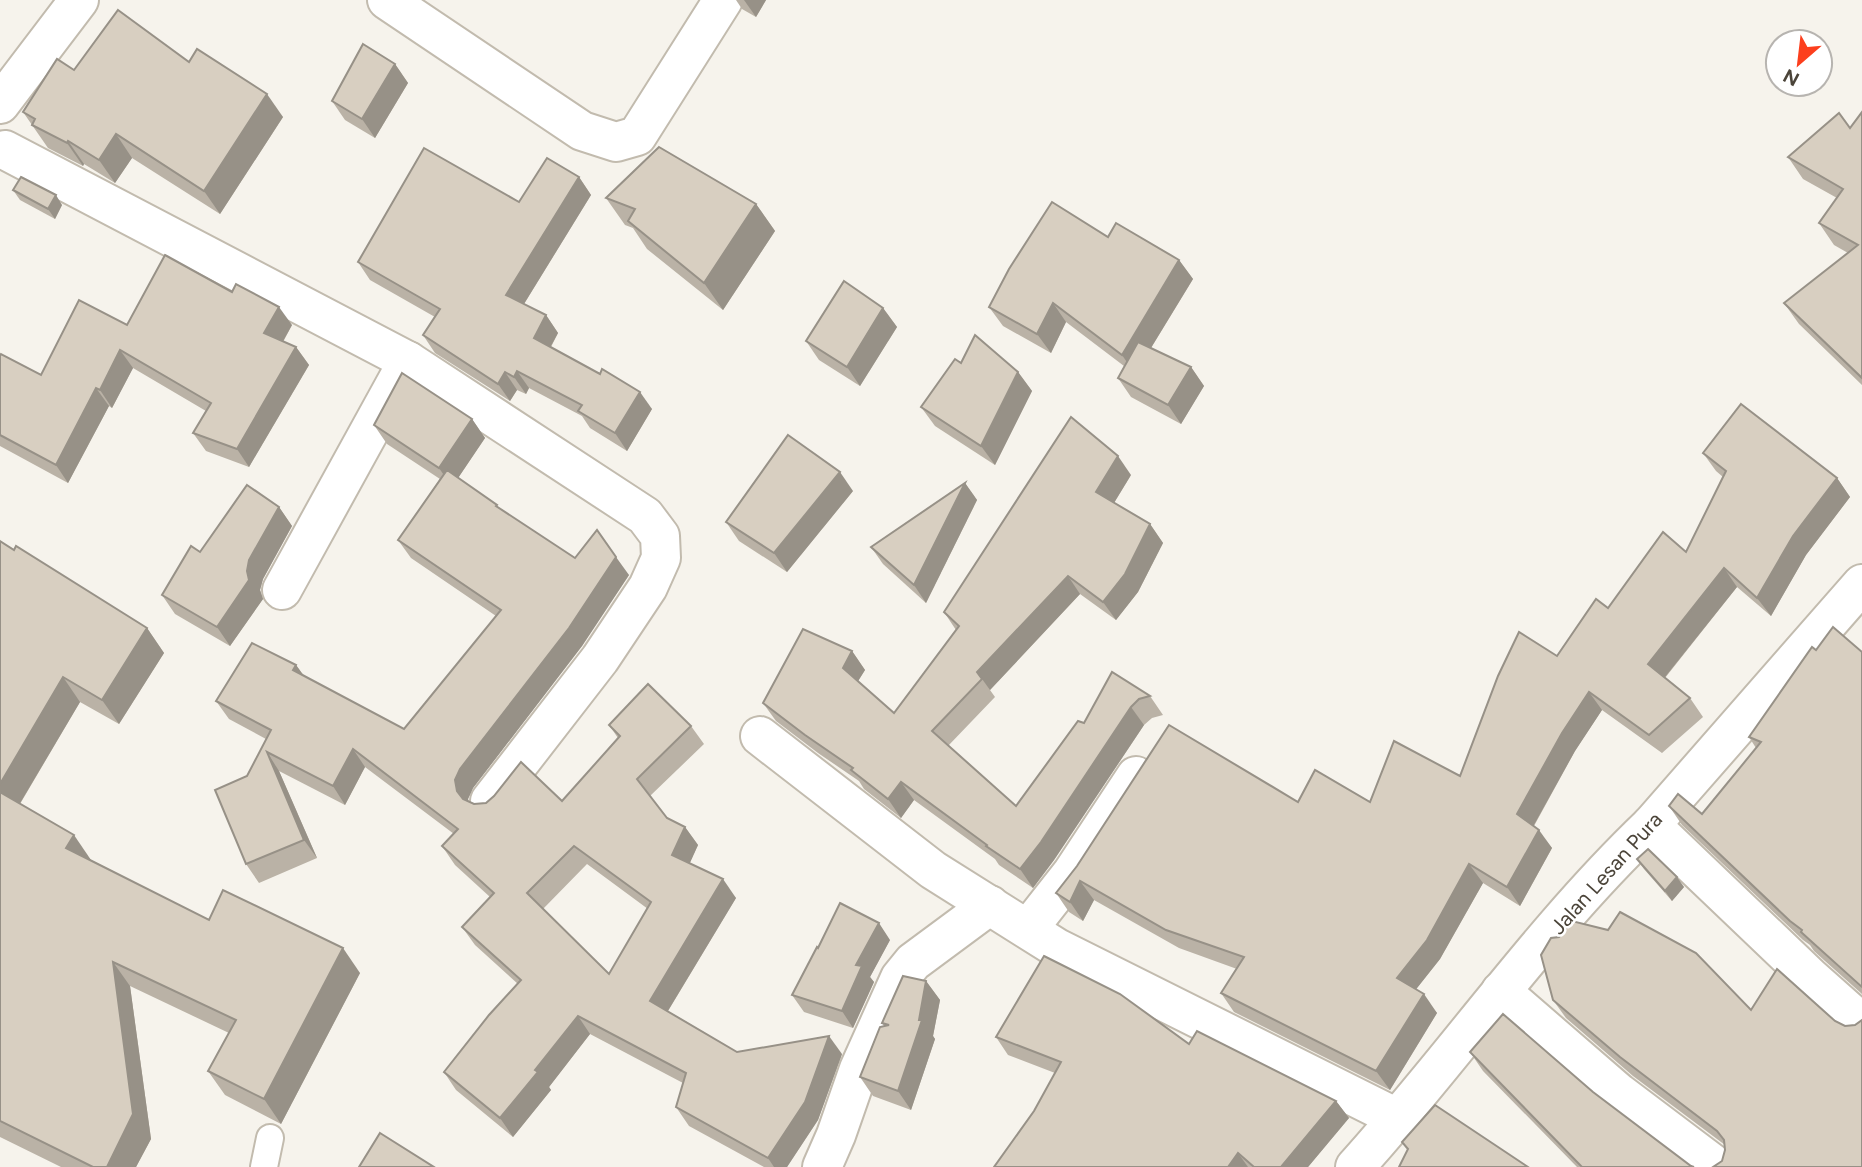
<svg xmlns="http://www.w3.org/2000/svg" width="1862" height="1167" font-family="Figtree,sans-serif">
  <style>
    .lines { fill: none; stroke-linecap: round; stroke-linejoin: round }
    .service-casing { stroke: #c2bbae; stroke-width: 30 }
    .minor-casing { stroke: #c2bbae; stroke-width: 42 }
    .tertiary-casing { stroke: #c2bbae; stroke-width: 42 }
    .service { stroke: #fff; stroke-width: 26 }
    .minor { stroke: #fff; stroke-width: 38 }
    .tertiary { stroke: #fff; stroke-width: 38 }
    .wall { fill: #bab2a6; fill-rule: evenodd }
    .shaded-wall { fill: #979187 }
    .building { fill: #d8cfc1; stroke: #979187; stroke-width: 2; fill-rule: evenodd }
    .labels { text-anchor: middle; dominant-baseline: central; stroke-width: 5; stroke-linejoin: round; paint-order: stroke }
    .street-label { font-size: 21px; fill: #4b4439; stroke: #fff }
  </style>
  <rect width="100%" height="100%" fill="#f6f3ec"/>
  <g class="lines">
    <!-- service casing -->
    <g class="service-casing">
      <path id="service" d="M264,1167L270,1138"/>
    </g>
    <!-- minor casing -->
    <g class="minor-casing">
      <g id="minor">
        <path d="M387,0L582,131L616,142L637,136L723,0"/>
        <path d="M0,104L79,0"/>
        <path d="M5,150L408,361L645,516L660,536L661,558L648,587L600,659L490,801"/>
        <path d="M282,590L408,361"/>
        <path d="M760,736L933,870L1057,948L1399,1119"/>
        <path d="M1651,825L1810,977L1862,1023"/>
        <path d="M1028,929L1072,873L1136,776"/>
        <path d="M1501,991L1619,1093L1717,1167"/>
        <path d="M822,1167L836,1135L859,1069L900,978L913,962L990,905"/>
      </g>
    </g>
    <!-- tertiary casing -->
    <g class="tertiary-casing">
      <path id="tertiary" d="M1355,1167C1456,1055 1542,929 1651,825L1862,584"/>
    </g>
    <!-- service -->
    <use href="#service" class="service"/>
    <!-- minor -->
    <use href="#minor" class="minor"/>
    <!-- tertiary -->
    <use href="#tertiary" class="tertiary"/>
  </g>
  <!-- wall -->
  <g class="wall">
    <path d="M736,0H766L756,17L742,9Z"/>
    <path d="M189,62L283,117L220,214L132,158L115,183L84,164L83,166L48,148L23,112L74,70Z"/>
    <path d="M395,64L408,83L375,138L345,120L332,101Z"/>
    <path d="M1862,112V385L1799,324L1784,303L1848,253L1834,245L1819,223L1837,198L1803,179L1788,157L1850,128Z"/>
    <path d="M579,177L591,195L524,304L546,315L558,333L551,347L652,409L627,451L590,428L582,416L529,388L526,394L517,390L510,401L435,353L423,335L435,317L370,280L358,262L519,202Z"/>
    <path d="M13,190L62,205L55,219L20,200Z"/>
    <path d="M606,198L756,204L775,231L723,310L647,249L633,228L625,225Z"/>
    <path d="M1108,237L1179,260L1193,279L1151,348L1191,367L1204,386L1181,424L1131,397L1118,378L1124,366L1066,322L1051,353L1003,326L989,307Z"/>
    <path d="M883,308L897,327L860,386L819,360L806,341Z"/>
    <path d="M127,325H292L283,342L296,347L309,365L249,467L206,451L193,433L206,411L133,368L112,408L109,406L68,483L0,446V356L41,375Z"/>
    <path d="M1018,372L1032,391L995,465L935,426L921,407Z"/>
    <path d="M472,419L485,438L458,478L499,508L575,558L629,575L582,646L473,788L468,799L469,802L474,804L562,801L618,738L609,725L691,726L704,744L650,796L667,818L685,827L698,845L689,864L736,898L668,1011L737,1052L842,1054L818,1120L787,1167H764L689,1126L676,1107L683,1083L590,1034L549,1087L551,1090L513,1137L456,1090L444,1072L518,984L475,945L462,927L490,897L455,865L442,846L454,834L365,767L345,805L279,771L317,858L259,883L246,864L247,776L266,739L229,719L216,701L296,665L304,676L404,729L496,616L411,558L398,540L440,479L387,444L374,425ZM587,864L648,909L609,974L543,909Z"/>
    <path d="M1703,453L1837,478L1850,497L1806,555L1771,616L1737,587L1665,678L1690,698L1703,717L1662,753L1602,710L1575,751L1534,826L1552,848L1520,906L1483,883L1440,959L1416,989L1437,1013L1390,1090L1234,1012L1221,993L1237,969L1179,948L1094,900L1083,921L1069,912L1056,893L1077,866L1298,802H1370L1460,776L1557,656L1608,608L1686,552L1723,477L1716,471Z"/>
    <path d="M1131,475L1114,503L1150,524L1163,543L1138,592L1116,620L1080,594L990,690L995,697L948,746L1016,806L1084,723L1112,672L1150,696L1163,715L1152,718L1144,725L1054,860L1033,888L999,865L995,859L914,800L901,818L864,789L859,781L818,753L776,721L763,703L852,651L865,670L858,681L894,713L956,630L944,612Z"/>
    <path d="M965,483L977,500L926,603L883,564L871,547Z"/>
    <path d="M853,491L787,572L739,541L726,522Z"/>
    <path d="M279,507L292,526L263,579L260,590L263,599L230,646L175,614L162,595L200,552Z"/>
    <path d="M0,541L147,628L164,653L119,724L80,702L20,804L91,860L209,920L360,973L281,1124L225,1095L208,1071L229,1033L130,986L151,1139L136,1167H61L0,1137Z"/>
    <path d="M1816,650L1862,652V994L1825,961L1814,951L1810,945L1803,940L1682,825L1669,806L1702,814L1756,748L1749,737Z"/>
    <path d="M1637,859L1684,887L1672,901L1644,869Z"/>
    <path d="M890,940L870,977L874,982L853,1028L804,1012L792,995L818,948Z"/>
    <path d="M926,981L940,1000L933,1036L935,1039L911,1110L873,1096L860,1077L884,1026L882,1023Z"/>
    <path d="M1553,1000L1751,1010L1835,1021L1722,1161L1725,1150V1145L1633,1076L1566,1018Z"/>
    <path d="M996,1037L1189,1044L1336,1101L1349,1118L1308,1167H994L1034,1111L1055,1073L1008,1055Z"/>
    <path d="M1470,1052L1593,1092L1691,1166L1694,1167H1577L1483,1071Z"/>
  </g>
  <!-- shaded-wall -->
  <g class="shaded-wall">
    <path d="M744,0H766L756,17Z"/>
    <path d="M395,64L408,83L375,138L362,119Z"/>
    <path d="M267,94L283,117L220,214L204,191Z"/>
    <path d="M116,134L132,158L115,183L99,160Z"/>
    <path d="M68,141L84,164L83,166L67,143Z"/>
    <path d="M579,177L591,195L519,312L506,295Z"/>
    <path d="M56,195L62,205L55,219L48,209Z"/>
    <path d="M756,204L775,231L723,310L704,283Z"/>
    <path d="M1179,260L1193,279L1135,374L1122,355Z"/>
    <path d="M1053,303L1066,322L1051,353L1037,334Z"/>
    <path d="M279,307L292,325L277,352L264,333Z"/>
    <path d="M883,308L897,327L860,386L847,367Z"/>
    <path d="M546,315L558,333L546,355L534,338Z"/>
    <path d="M296,347L309,365L249,467L237,449Z"/>
    <path d="M120,350L133,368L112,408L100,390Z"/>
    <path d="M1191,367L1204,386L1181,424L1168,405Z"/>
    <path d="M517,371L529,388L526,394L514,377Z"/>
    <path d="M505,372L517,390L510,401L498,384Z"/>
    <path d="M1018,372L1032,391L995,465L981,446Z"/>
    <path d="M96,388L109,406L68,483L56,465Z"/>
    <path d="M640,392L652,409L627,451L615,433Z"/>
    <path d="M472,419L485,438L452,487L439,468Z"/>
    <path d="M1118,456L1131,475L1109,511L1096,492Z"/>
    <path d="M840,472L853,491L787,572L774,553Z"/>
    <path d="M1837,478L1850,497L1806,555L1771,616L1757,598L1793,536Z"/>
    <path d="M965,483L977,500L926,603L914,585Z"/>
    <path d="M279,507L292,526L263,579L260,590L263,599L230,646L217,627L247,571L249,560Z"/>
    <path d="M1150,524L1163,543L1138,592L1116,620L1103,602Z"/>
    <path d="M616,557L629,575L582,646L473,788L468,799L470,810L457,791L455,780L460,769Z"/>
    <path d="M1724,568L1737,587L1661,682L1648,664Z"/>
    <path d="M1068,576L1080,594L990,690L977,672Z"/>
    <path d="M147,628L164,653L119,724L102,700Z"/>
    <path d="M852,651L865,670L855,686L843,668Z"/>
    <path d="M296,665L309,683L293,670Z"/>
    <path d="M63,677L80,702L13,815L0,796V784Z"/>
    <path d="M1589,692L1602,710L1575,751L1530,832L1517,814L1562,733Z"/>
    <path d="M1131,707L1144,725L1054,860L1033,888L1020,869Z"/>
    <path d="M353,749L365,767L345,805L333,786Z"/>
    <path d="M267,752L279,771L317,858L304,840Z"/>
    <path d="M901,782L914,800L901,818L888,799Z"/>
    <path d="M685,827L698,845L685,874L672,855Z"/>
    <path d="M1539,830L1552,848L1520,906L1507,887Z"/>
    <path d="M74,835L91,860L84,873L66,848Z"/>
    <path d="M1469,864L1483,883L1440,959L1410,997L1397,978Z"/>
    <path d="M1677,877L1684,887L1672,901L1665,891Z"/>
    <path d="M723,879L736,898L663,1019L650,1001Z"/>
    <path d="M1080,881L1094,900L1083,921L1070,902Z"/>
    <path d="M879,923L890,940L870,977L874,982L853,1028L842,1011L856,965Z"/>
    <path d="M343,948L360,973L281,1124L264,1099Z"/>
    <path d="M113,962L130,986L151,1139L136,1167H107Z"/>
    <path d="M926,981L940,1000L933,1036L935,1039L911,1110L898,1091L919,1020Z"/>
    <path d="M1424,994L1437,1013L1390,1090L1376,1071Z"/>
    <path d="M578,1016L590,1034L549,1087L551,1090L513,1137L500,1118L535,1070Z"/>
    <path d="M829,1036L842,1054L818,1120L787,1167H774L768,1158Z"/>
    <path d="M1336,1101L1349,1118L1308,1167H1281Z"/>
    <path d="M1238,1153L1248,1167H1228Z"/>
  </g>
  <!-- building -->
  <g class="building">
    <path d="M118,10L189,62L197,49L267,94L204,191L116,134L99,160L68,141L67,143L32,125L35,119L23,112L57,59L74,70Z"/>
    <path d="M363,44L395,64L362,119L332,101Z"/>
    <path d="M1862,112V378L1784,303L1858,245L1819,223L1843,189L1788,157L1839,113L1850,128Z"/>
    <path d="M659,147L756,204L704,283L628,221L635,209L606,198Z"/>
    <path d="M424,148L519,202L547,158L579,177L506,295L546,315L534,338L600,374L602,369L640,392L615,433L578,411L582,405L517,371L514,377L505,372L498,384L423,335L440,309L358,262Z"/>
    <path d="M21,177L56,195L48,209L13,190Z"/>
    <path d="M1052,202L1108,237L1116,223L1179,260L1122,355L1053,303L1037,334L989,307L1009,269Z"/>
    <path d="M165,255L232,292L236,284L279,307L264,333L296,347L237,449L193,433L211,403L120,350L100,390L96,388L56,465L0,435V356L1,354L41,375L79,300L127,325Z"/>
    <path d="M844,281L883,308L847,367L806,341Z"/>
    <path d="M975,335L1018,372L981,446L921,407L955,359L961,363Z"/>
    <path d="M1138,342L1191,367L1168,405L1118,378Z"/>
    <path d="M402,373L472,419L439,468L374,425Z"/>
    <path d="M1741,404L1837,478L1793,536L1757,598L1724,568L1648,664L1690,698L1649,735L1589,692L1562,733L1517,814L1539,830L1507,887L1469,864L1427,940L1397,978L1424,994L1376,1071L1221,993L1244,957L1166,930L1080,881L1070,902L1056,893L1077,866L1169,725L1298,802L1315,770L1370,802L1394,741L1460,776L1498,676L1519,632L1557,656L1596,599L1608,608L1663,532L1686,552L1726,471L1703,453Z"/>
    <path d="M1071,417L1118,456L1096,492L1150,524L1125,574L1103,602L1068,576L977,672L982,679L932,731L1016,806L1078,721L1084,723L1112,672L1150,696L1139,699L1131,707L1041,842L1020,869L986,846L987,845L901,782L888,799L851,770L853,768L805,735L763,703L803,629L852,651L843,668L894,713L959,626L944,612Z"/>
    <path d="M788,435L840,472L774,553L726,522Z"/>
    <path d="M447,470L497,505L496,506L575,558L597,530L616,557L569,628L460,769L455,780L457,791L463,799L474,804L486,803L494,796L521,762L562,801L620,736L609,725L648,684L691,726L637,779L667,818L685,827L672,855L723,879L650,1001L737,1052L829,1036L805,1102L768,1158L676,1107L686,1073L578,1016L535,1070L538,1072L500,1118L444,1072L489,1015L521,980L462,927L494,893L442,846L458,829L353,749L333,786L267,752L304,840L246,864L215,790L247,776L271,730L216,701L252,643L296,665L293,670L404,729L501,610L398,540ZM574,846L651,902L609,974L527,893Z"/>
    <path d="M965,483L914,585L871,547Z"/>
    <path d="M247,485L279,507L249,560L247,571L249,580L217,627L162,595L191,546L200,552Z"/>
    <path d="M0,541L14,550L16,546L147,628L102,700L63,677L0,784Z"/>
    <path d="M1833,627L1862,652V987L1812,942L1801,932L1802,930L1790,921L1669,806L1678,794L1702,814L1761,742L1749,737L1812,647L1816,650Z"/>
    <path d="M0,792L74,835L66,848L209,920L223,890L343,948L264,1099L208,1071L236,1020L113,962L133,1114L107,1167H93L0,1121Z"/>
    <path d="M1648,849L1677,877L1665,891L1637,859Z"/>
    <path d="M840,903L879,923L856,965L862,966L842,1011L792,995L817,947L818,948Z"/>
    <path d="M1620,912L1696,953L1751,1010L1777,969L1835,1021L1845,1026L1855,1025L1862,1020V1167H1713L1722,1161L1725,1150L1724,1140L1717,1131L1620,1057L1553,1000L1541,955L1551,938L1559,937L1572,921L1608,930Z"/>
    <path d="M1044,956L1120,994L1189,1044L1197,1031L1336,1101L1281,1167H1254L1238,1153L1228,1167H994L1034,1111L1061,1062L996,1037Z"/>
    <path d="M903,976L926,981L919,1020H922L898,1091L860,1077L880,1027L889,1025L882,1023Z"/>
    <path d="M1503,1014L1593,1092L1691,1166L1694,1167H1582L1470,1052Z"/>
    <path d="M1435,1105L1528,1167H1399L1408,1149L1402,1142Z"/>
    <path d="M380,1133L434,1167H359Z"/>
  </g>
  <g class="labels">
    <!-- street labels -->
    <g class="street-label">
      <text transform="translate(1606 873) rotate(-48)">Jalan Lesan Pura</text>
    </g>
  </g>
  <!-- north arrow -->
  <g transform="translate(1799 63) rotate(208)"><circle r="33" fill="#ffffff" stroke="#b7b4b0" stroke-width="2"/>
  <path d="M0-5L12 26L0 18L-12 26Z" fill="#fc3f1d"/>
  <text y="-10" font-size="19" font-weight="bold" text-anchor="middle" fill="#4b4439">N</text>
  </g>
</svg>
